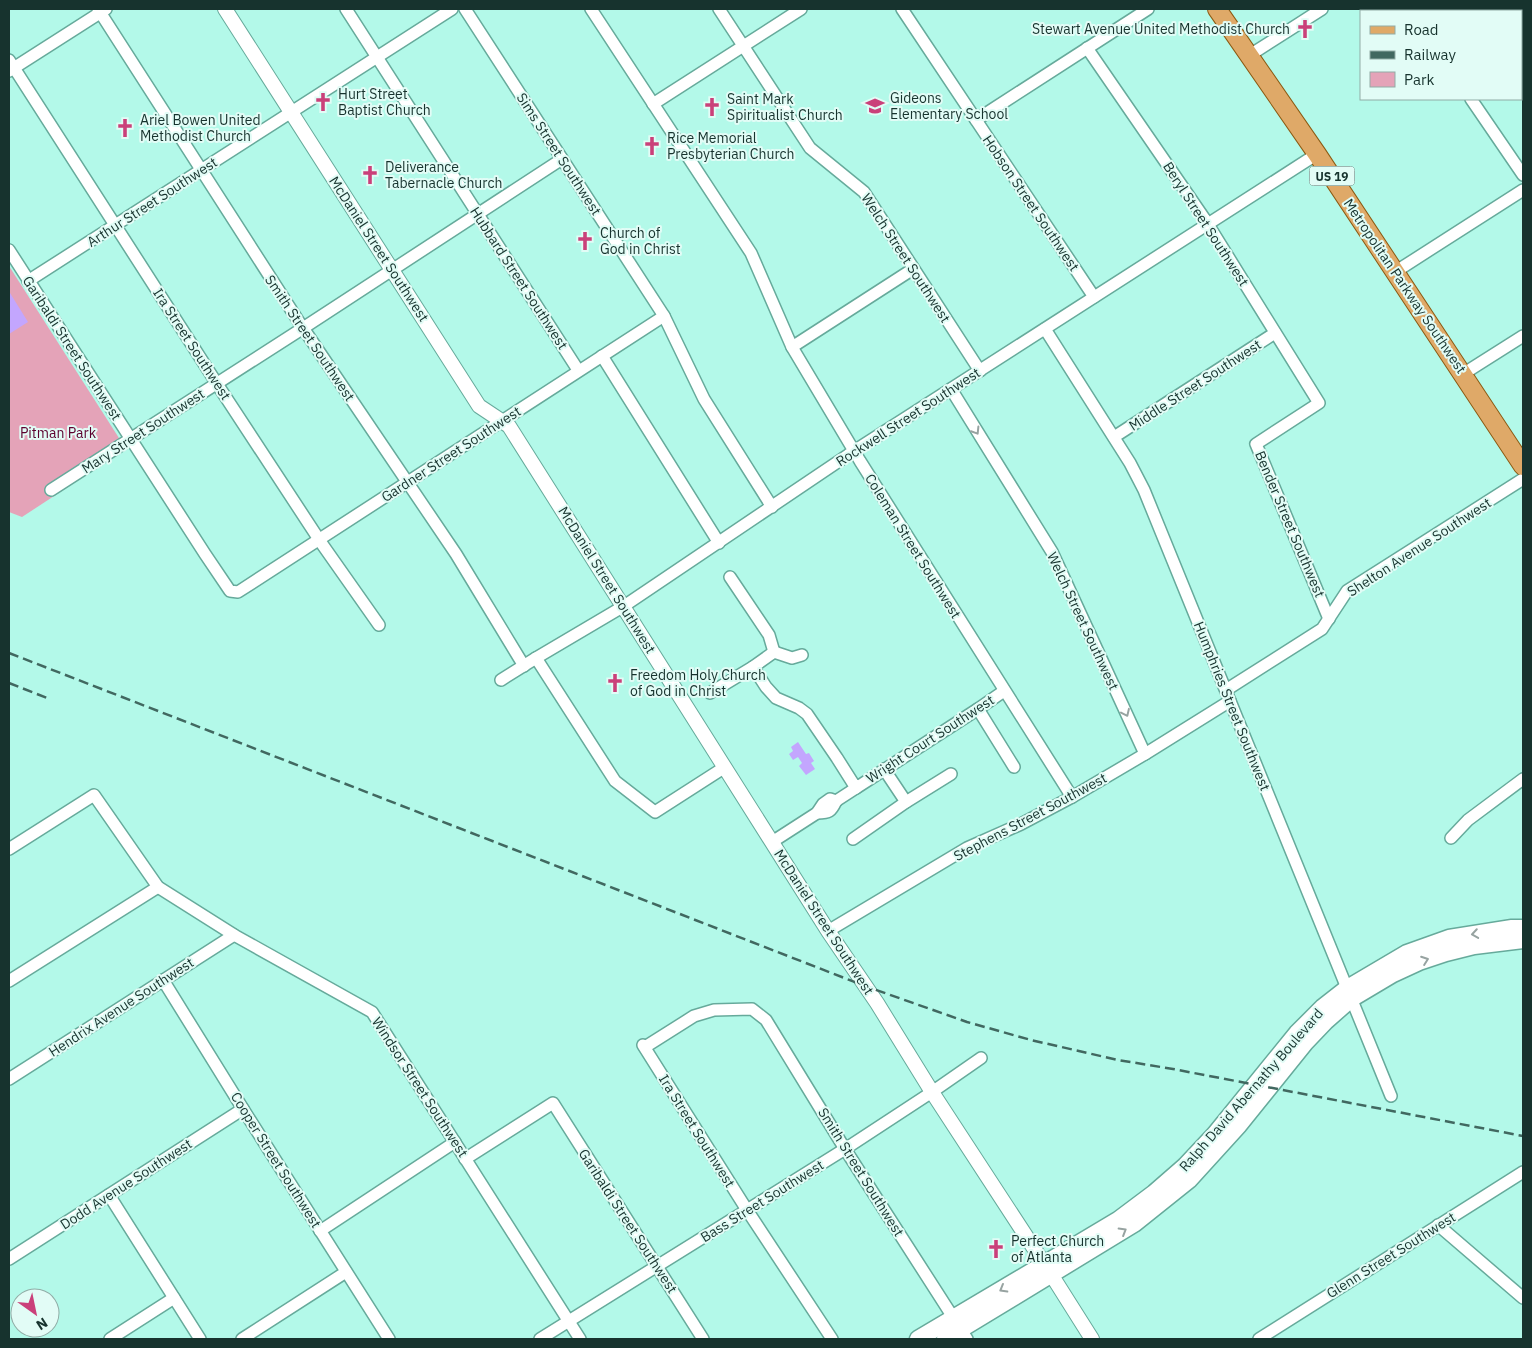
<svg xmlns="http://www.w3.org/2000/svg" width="1532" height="1348" font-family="'IBM Plex Sans',sans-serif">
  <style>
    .green { fill: #e4a3b8 }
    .water { fill: #c3a6fe }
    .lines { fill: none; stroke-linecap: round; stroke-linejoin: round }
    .minor-casing { stroke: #66aa9b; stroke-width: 14 }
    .tertiary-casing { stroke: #66aa9b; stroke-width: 16 }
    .secondary-casing { stroke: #66aa9b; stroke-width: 19 }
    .primary-casing { stroke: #8b5a12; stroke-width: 20 }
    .minor { stroke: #fff; stroke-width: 11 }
    .tertiary { stroke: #fff; stroke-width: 14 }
    .secondary { stroke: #fff; stroke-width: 16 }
    .primary { stroke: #dfa968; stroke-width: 18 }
    .rail { stroke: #416860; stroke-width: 2.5; stroke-dasharray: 10 5; stroke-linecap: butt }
    .oneway { stroke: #97a3a1 }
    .labels { text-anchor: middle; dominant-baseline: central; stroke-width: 4; stroke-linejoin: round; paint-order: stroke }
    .shield { fill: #e2fcf6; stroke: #546f6a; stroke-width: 1 }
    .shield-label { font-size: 12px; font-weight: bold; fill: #17332e }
    .poi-label { font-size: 14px; fill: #17332e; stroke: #e2fcf6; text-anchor: start }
    .street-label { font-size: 14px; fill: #17332e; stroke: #e2fcf6 }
    .park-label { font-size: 14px; fill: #5c002e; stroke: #e2fcf6 }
  </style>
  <rect width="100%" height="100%" fill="#b3f9e9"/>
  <!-- green -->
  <path class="green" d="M9,266L126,449L22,517L9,512Z"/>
  <!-- water -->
  <g class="water">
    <path d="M10,293L28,322L9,334V294Z"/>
    <path d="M798,742L806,754L809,753L814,761L811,763L815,769L806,775L799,766L802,763L798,757L793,760L789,754L793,751L791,747Z"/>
  </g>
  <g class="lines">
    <!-- minor casing -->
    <g class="minor-casing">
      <g id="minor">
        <path d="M98,9L299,322L456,554L524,666"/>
        <path d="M346,9L578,370"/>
        <path d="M465,9L664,316L704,399L772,507"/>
        <path d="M591,9L751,253L792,347L860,461L1072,797"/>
        <path d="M719,9L810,148L864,192L980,371"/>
        <path d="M902,9L1094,297"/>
        <path d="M1410,9L1412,11"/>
        <path d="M1087,48L1204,218L1319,403L1256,444L1329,619"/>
        <path d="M1250,55L1322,9"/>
        <path d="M9,60L221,390L322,544L379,625"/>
        <path d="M9,71L106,9"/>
        <path d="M1471,99L1523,175"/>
        <path d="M653,104L801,9"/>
        <path d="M976,120L1148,9"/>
        <path d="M9,250L205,554L230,591L238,592L664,316"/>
        <path d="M1395,272L1523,190"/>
        <path d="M28,281L452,9"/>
        <path d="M1045,329L1130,463L1144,490L1391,1096"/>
        <path d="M792,347L913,269"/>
        <path d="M602,356L719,543"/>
        <path d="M1463,374L1523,336"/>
        <path d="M951,389L1052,552L1145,754"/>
        <path d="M1114,437L1275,333"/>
        <path d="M51,490L297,332L562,159"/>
        <path d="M730,577L769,635L774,652"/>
        <path d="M802,655L792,658L774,652L753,667L766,687L776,698L799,708L807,714L837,758L856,788L978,709L1004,691"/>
        <path d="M536,658L615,781L655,812L725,767"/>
        <path d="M501,680L536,658L624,606L848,455L1317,154"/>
        <path d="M1226,690L1322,629L1347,591L1523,479"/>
        <path d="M710,693L753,667"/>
        <path d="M978,709L1014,767"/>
        <path d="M884,769L906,802"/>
        <path d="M836,801L856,788"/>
        <path d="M817,813C829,813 831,812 836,801"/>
        <path d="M1451,838L1468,820L1523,779"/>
        <path d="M853,839L906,802L951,774"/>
        <path d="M772,842L817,813L823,804L830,799L836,801"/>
        <path d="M9,849L94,795L158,887L234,935L372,1012L580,1339"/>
        <path d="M828,931L967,848L1021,824L1072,797L1145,754L1230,701"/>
        <path d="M163,980L243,1109L389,1339"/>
        <path d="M9,981L158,887"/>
        <path d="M643,1045L747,1210L832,1339"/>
        <path d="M645,1047L694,1016L714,1010L752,1009L766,1020L845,1149L967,1339"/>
        <path d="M9,1079L234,935"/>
        <path d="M465,1159L553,1103L703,1339"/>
        <path d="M109,1195L200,1339"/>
        <path d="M1438,1225L1523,1298"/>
        <path d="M320,1231L455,1142"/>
        <path d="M9,1259L243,1109"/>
        <path d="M110,1339L174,1298"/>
        <path d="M242,1339L346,1272"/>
        <path d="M540,1339L845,1149L932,1092L981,1058"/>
        <path d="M1259,1339L1523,1172"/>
      </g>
    </g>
    <!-- tertiary casing -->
    <g class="tertiary-casing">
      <path id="tertiary" d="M225,9L479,406L509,426L828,931L877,1003L932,1092L1056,1282L1092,1339"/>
    </g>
    <!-- secondary casing -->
    <g class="secondary-casing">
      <g id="secondary">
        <path d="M918,1339L1118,1220L1154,1193L1185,1166L1215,1134L1297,1033L1323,1007L1346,989L1407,953L1449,938L1512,928H1523"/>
        <path d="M945,1339L1134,1224L1189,1180L1239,1125L1305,1043L1326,1021L1351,999L1393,974L1419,962L1446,953L1474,946L1523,940"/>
      </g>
    </g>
    <!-- primary casing -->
    <g class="primary-casing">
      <path id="primary" d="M1217,9L1317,154L1523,466"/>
    </g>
    <!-- minor -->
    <use href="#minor" class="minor"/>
    <!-- tertiary -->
    <use href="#tertiary" class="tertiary"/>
    <!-- secondary -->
    <use href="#secondary" class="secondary"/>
    <!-- primary -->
    <use href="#primary" class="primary"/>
    <!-- rail -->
    <g class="rail">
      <path d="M9,653L865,986L967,1022L1031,1040L1118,1060L1173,1069L1523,1136"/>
      <path d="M9,683L47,698"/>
    </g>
  </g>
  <!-- one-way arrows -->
  <defs><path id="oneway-chevron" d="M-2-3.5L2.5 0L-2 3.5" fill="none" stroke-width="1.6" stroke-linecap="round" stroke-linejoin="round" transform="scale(1.25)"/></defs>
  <g class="oneway">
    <use href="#oneway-chevron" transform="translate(976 431) rotate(58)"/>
    <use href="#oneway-chevron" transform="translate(1126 713) rotate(65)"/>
    <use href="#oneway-chevron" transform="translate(1475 934) rotate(171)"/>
    <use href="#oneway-chevron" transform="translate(1425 960) rotate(-20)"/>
    <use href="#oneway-chevron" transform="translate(1123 1231) rotate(-31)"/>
    <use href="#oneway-chevron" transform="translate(1003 1289) rotate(150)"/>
  </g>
  <!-- icons -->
  <defs>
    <g id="church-bare" transform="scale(1.5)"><path d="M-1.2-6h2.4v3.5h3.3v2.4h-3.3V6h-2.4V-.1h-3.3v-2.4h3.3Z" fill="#ca407a" stroke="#e2fcf6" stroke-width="2.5" paint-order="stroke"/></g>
    <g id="school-bare" transform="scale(1.5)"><path d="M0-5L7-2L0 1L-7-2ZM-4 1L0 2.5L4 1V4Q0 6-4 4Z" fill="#ca407a" stroke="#e2fcf6" stroke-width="2.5" paint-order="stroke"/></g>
  </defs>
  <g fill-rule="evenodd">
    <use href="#church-bare" x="1305" y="29"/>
    <use href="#church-bare" x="323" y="102"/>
    <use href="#school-bare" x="875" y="106"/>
    <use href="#church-bare" x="712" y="107"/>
    <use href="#church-bare" x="125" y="128"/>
    <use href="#church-bare" x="652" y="146"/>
    <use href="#church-bare" x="370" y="175"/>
    <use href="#church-bare" x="585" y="241"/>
    <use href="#church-bare" x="615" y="683"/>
    <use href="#church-bare" x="996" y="1249"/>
  </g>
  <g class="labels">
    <!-- shield labels -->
    <rect class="shield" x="1309.5" y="166.5" width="45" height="19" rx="4"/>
    <g class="shield-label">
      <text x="1332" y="176">US 19</text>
    </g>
    <!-- poi labels -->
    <g class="poi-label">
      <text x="1290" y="29" text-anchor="end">Stewart Avenue United Methodist Church</text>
      <text x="338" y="94">Hurt Street<tspan x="338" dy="16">Baptist Church</tspan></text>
      <text x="890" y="98">Gideons<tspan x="890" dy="16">Elementary School</tspan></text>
      <text x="727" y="99">Saint Mark<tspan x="727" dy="16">Spiritualist Church</tspan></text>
      <text x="140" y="120">Ariel Bowen United<tspan x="140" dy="16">Methodist Church</tspan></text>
      <text x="667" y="138">Rice Memorial<tspan x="667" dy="16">Presbyterian Church</tspan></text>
      <text x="385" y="167">Deliverance<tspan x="385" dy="16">Tabernacle Church</tspan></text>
      <text x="600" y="233">Church of<tspan x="600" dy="16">God in Christ</tspan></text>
      <text x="630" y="675">Freedom Holy Church<tspan x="630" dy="16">of God in Christ</tspan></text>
      <text x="1011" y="1241">Perfect Church<tspan x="1011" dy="16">of Atlanta</tspan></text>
    </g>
    <!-- street labels -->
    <g class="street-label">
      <text transform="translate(559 154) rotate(57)">Sims Street Southwest</text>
      <text transform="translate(152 202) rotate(-33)">Arthur Street Southwest</text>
      <text transform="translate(1031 203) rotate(56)">Hobson Street Southwest</text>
      <text transform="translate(1206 224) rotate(57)">Beryl Street Southwest</text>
      <text transform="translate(379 249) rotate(57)">McDaniel Street Southwest</text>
      <text transform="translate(906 258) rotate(57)">Welch Street Southwest</text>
      <text transform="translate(519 278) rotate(57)">Hubbard Street Southwest</text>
      <text transform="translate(1405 286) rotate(56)">Metropolitan Parkway Southwest</text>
      <text transform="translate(310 338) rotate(56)">Smith Street Southwest</text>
      <text transform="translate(192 344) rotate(57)">Ira Street Southwest</text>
      <text transform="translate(72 348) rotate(57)">Garibaldi Street Southwest</text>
      <text transform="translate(1195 385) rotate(-33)">Middle Street Southwest</text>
      <text transform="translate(908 417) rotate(-33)">Rockwell Street Southwest</text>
      <text transform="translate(143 431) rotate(-33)">Mary Street Southwest</text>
      <text transform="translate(451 454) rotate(-33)">Gardner Street Southwest</text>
      <text transform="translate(1290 524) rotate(67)">Bender Street Southwest</text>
      <text transform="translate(913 546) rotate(58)">Coleman Street Southwest</text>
      <text transform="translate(1419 547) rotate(-33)">Shelton Avenue Southwest</text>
      <text transform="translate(607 580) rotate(58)">McDaniel Street Southwest</text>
      <text transform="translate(1083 621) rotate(65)">Welch Street Southwest</text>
      <text transform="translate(1232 706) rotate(68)">Humphries Street Southwest</text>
      <text transform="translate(930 739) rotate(-33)">Wright Court Southwest</text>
      <text transform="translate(1030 817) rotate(-28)">Stephens Street Southwest</text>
      <text transform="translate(824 922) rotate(57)">McDaniel Street Southwest</text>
      <text transform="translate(121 1007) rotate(-33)">Hendrix Avenue Southwest</text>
      <text transform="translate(420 1087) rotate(57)">Windsor Street Southwest</text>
      <text transform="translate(1251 1090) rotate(-49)">Ralph David Abernathy Boulevard</text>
      <text transform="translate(697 1131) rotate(58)">Ira Street Southwest</text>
      <text transform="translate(276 1160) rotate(58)">Cooper Street Southwest</text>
      <text transform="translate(861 1172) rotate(58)">Smith Street Southwest</text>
      <text transform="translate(126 1184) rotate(-33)">Dodd Avenue Southwest</text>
      <text transform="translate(762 1201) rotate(-32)">Bass Street Southwest</text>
      <text transform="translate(628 1221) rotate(57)">Garibaldi Street Southwest</text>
      <text transform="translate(1391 1255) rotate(-32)">Glenn Street Southwest</text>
    </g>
    <!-- park labels -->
    <g class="park-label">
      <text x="58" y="433">Pitman Park</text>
    </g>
  </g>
  <!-- border -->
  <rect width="1532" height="1348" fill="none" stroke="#17332e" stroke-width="20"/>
  <!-- legend -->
  <rect x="1360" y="10" width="162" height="90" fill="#e2fcf6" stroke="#91aca6"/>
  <rect x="1370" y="26" width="25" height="8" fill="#dfa968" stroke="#91aca6"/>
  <text x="1404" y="35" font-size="15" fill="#17332e">Road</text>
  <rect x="1370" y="51" width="25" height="8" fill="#416860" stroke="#91aca6"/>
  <text x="1404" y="60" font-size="15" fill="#17332e">Railway</text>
  <rect x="1370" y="72" width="25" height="15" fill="#e4a3b8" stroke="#91aca6"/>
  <text x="1404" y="85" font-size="15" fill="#17332e">Park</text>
  <!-- north arrow -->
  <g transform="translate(35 1313) rotate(147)"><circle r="24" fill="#e2fcf6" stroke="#91aca6"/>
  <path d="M0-4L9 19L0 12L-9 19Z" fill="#ca407a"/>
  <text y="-8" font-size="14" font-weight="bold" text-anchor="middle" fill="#17332e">N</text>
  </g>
</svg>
